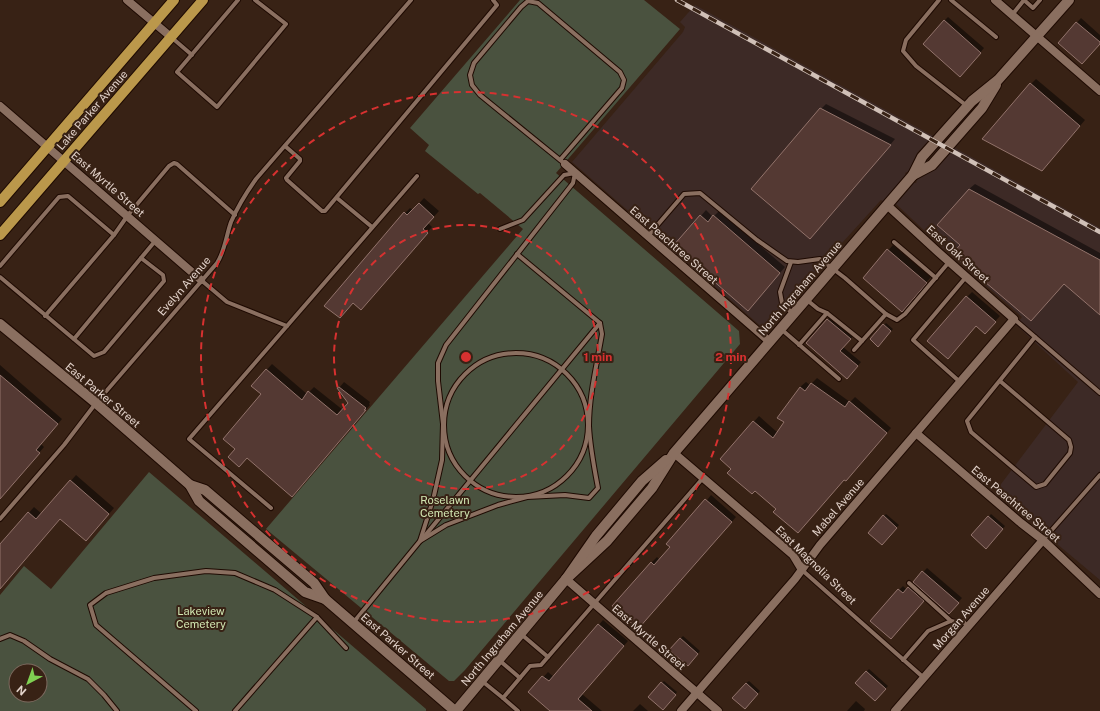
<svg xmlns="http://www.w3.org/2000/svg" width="1100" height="711" font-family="'Public Sans',sans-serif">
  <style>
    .industrial { fill: #3d2a26 }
    .green { fill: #4a523f; fill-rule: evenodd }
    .shadow { fill: #0007 }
    .building { fill: #543933; stroke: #92736b }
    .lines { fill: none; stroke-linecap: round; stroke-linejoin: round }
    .service-casing { stroke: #1e0a02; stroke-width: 6 }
    .minor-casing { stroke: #1e0a02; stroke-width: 10 }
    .tertiary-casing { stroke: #1e0a02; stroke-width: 12 }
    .primary-casing { stroke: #1e0a02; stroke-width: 12 }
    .service { stroke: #8a6f60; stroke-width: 4 }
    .minor { stroke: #8a6f60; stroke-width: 8 }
    .tertiary { stroke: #8a6f60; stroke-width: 10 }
    .primary { stroke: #bb984b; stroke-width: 10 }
    .rail-casing { stroke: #d0c0b7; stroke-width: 4.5 }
    .rail { stroke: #382215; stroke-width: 3; stroke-dasharray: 9; stroke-linecap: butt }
    .ring { fill: none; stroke: #d73130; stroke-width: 2; stroke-dasharray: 7 5 }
    .labels { text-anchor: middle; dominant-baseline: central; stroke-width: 4; stroke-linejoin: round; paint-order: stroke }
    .street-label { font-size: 11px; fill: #e3d3cb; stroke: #382215 }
    .park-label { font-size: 11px; fill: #d2e7b2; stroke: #382215 }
    .centre { fill: #d73130; stroke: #382215; stroke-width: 2 }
    .ring-label { font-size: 12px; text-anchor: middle; font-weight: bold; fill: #d73130; stroke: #382215; stroke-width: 4; stroke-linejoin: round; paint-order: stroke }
  </style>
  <rect width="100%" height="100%" fill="#382215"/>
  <!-- industrial -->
  <g class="industrial">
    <path d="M695,5L933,136L917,153L909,171L905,173L906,175L883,201L881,200L764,329L572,162L683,32L685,27L680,22Z"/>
    <path d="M955,148L1100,228V580L995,492L1078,382L1016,325L1022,317L943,248L896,204L914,183H916L917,180L936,169Z"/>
  </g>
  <!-- green -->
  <g class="green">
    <path d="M520,0H644L680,29L556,173L739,331L740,344L465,670L454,681H449L266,529L523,229L480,193L478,194L425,151L429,145L410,128Z"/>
    <path d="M149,472L426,709V711H0V595L24,566L51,589ZM16,671H40V695H16Z"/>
  </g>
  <!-- shadow -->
  <g class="shadow">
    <path d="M948,17L984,48L964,72L944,21Z"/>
    <path d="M1081,18L1100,35V43H1059Z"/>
    <path d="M1036,79L1085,120L1047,165L1031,84Z"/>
    <path d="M826,104L895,139L815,233L821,109Z"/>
    <path d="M975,184L1100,253V314L1064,283L962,244L969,189Z"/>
    <path d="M424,198L439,211L428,223L432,227L366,303L353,302L405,213L410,208L413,210Z"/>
    <path d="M706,210L713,217L719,211L785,267L753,304L675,246Z"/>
    <path d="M893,245L931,277L907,305L864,278Z"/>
    <path d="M972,292L1000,316L990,327L977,325L967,297Z"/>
    <path d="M832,315L854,335L843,347L861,362L851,374L807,343Z"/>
    <path d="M886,323L893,329L881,343L884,325Z"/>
    <path d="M272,364L307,394L314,387L343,410L349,403L339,388L344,382L370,402L369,404L370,405L297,490L236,449L262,394L252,386Z"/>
    <path d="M0,365L62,419L41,444L44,447L0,499Z"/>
    <path d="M817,378L850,402L855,397L891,428L851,475L777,509L721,459L759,416L778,433L785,422L800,387L806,382L810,385Z"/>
    <path d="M76,475L114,508L91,535L61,518L0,588V545L34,507L42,514Z"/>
    <path d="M711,495L736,517L643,623L651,563L657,557L660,560Z"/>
    <path d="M886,514L899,525L884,541V516Z"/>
    <path d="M991,514L1005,526L989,545L973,535Z"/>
    <path d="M927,568L962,598L952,609L914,582Z"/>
    <path d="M913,584L927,597L894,634L899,590L903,586L907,590Z"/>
    <path d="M603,620L628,641L582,694L602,711H552L530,692L548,672L554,677Z"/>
    <path d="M683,636L700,651L688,665L670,650Z"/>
    <path d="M869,669L888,686L875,700L856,683Z"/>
    <path d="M664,681L677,692L665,706L662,683Z"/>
    <path d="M749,681L760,691L747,706L746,683Z"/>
    <path d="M856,701L865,709L864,711H847Z"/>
    <path d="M640,704L648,711H633Z"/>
  </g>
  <!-- building -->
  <g class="building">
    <path d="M944,20L981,53L960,77L923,44Z"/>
    <path d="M1076,22L1100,42V44L1082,64L1058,43Z"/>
    <path d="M1030,83L1080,126L1042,171L982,139Z"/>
    <path d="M820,108L891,145L810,239L751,189Z"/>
    <path d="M969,189L1100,260V315L1064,284L1031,321L952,254L960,245L937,225Z"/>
    <path d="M419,203L434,217L423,229L428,233L361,310L353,303L340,318L324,306L404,212L407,215Z"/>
    <path d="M700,215L708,222L713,215L780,273L748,311L673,246Z"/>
    <path d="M887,249L927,283L902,312L863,278Z"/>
    <path d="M966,296L996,322L985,334L976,326L948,359L927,341Z"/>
    <path d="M827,319L851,339L840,351L858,366L847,379L806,343Z"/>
    <path d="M883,324L891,331L878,347L870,339Z"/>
    <path d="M266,369L302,400L308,391L337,415L348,403L337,388L339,387L366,408L364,410H366L292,497L247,458L239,467L228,457L235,449L223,439L261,394L251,386Z"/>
    <path d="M0,375L58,424L36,450L40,453L0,499Z"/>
    <path d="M811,383L845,407L849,401L887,433L846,481L844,480L798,533L773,512L776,509L755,491L752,494L727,473L731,469L720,459L753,421L773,438L784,422L777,418L800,387L805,391Z"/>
    <path d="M70,480L109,514L86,541L60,519L0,589V544L28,512L36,519Z"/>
    <path d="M705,499L732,522L638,629L612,606L651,562L654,565L670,547L666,544Z"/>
    <path d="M883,515L897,528L882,545L868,533Z"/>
    <path d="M988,516L1003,529L986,549L971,535Z"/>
    <path d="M922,571L959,603L949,614L913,582Z"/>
    <path d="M908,587L924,601L891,639L870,621L898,589L903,593Z"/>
    <path d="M598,624L624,646L578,699L592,711H550L528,692L542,676L549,681Z"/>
    <path d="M680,638L698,654L688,666L669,650Z"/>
    <path d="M866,671L886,689L875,701L855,683Z"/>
    <path d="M661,682L676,695L663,710L648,697Z"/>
    <path d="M746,683L758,694L745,709L732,698Z"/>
  </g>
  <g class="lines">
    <!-- service casing -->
    <g class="service-casing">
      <g id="service">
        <path d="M238,0L177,72L217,107L286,24L255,0"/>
        <path d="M939,0L906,40L903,51L916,66L967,106"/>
        <path d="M951,0L996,37"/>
        <path d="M1012,15L1024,0L1033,8L1040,0"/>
        <path d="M171,37L192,55"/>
        <path d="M285,146L300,159V161L286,178L287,180L322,211H325L497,5L493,0"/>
        <path d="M560,160L622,88L624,80L620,72L538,3L528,1L521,7L474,63L470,75L472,85L480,95L565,164"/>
        <path d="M337,198L372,227"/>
        <path d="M648,236L684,194L700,193L757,240L787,261L798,262L820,259L845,278L886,314L862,341L827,313L799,345"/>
        <path d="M894,242L936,278"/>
        <path d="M791,262L780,292L782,303L793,314"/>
        <path d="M0,266L59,197L68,196L114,235L128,215L169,166L174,163L177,164L235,215"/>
        <path d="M0,277L94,356L104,352L164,281L163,275L141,258L156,240"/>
        <path d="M201,280L227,302L287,326L417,176"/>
        <path d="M807,300L818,309L827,313"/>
        <path d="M886,314L897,320L905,314L949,262"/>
        <path d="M45,316L114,235"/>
        <path d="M1014,319L1100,393"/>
        <path d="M781,329L839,379"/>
        <path d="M74,339L141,258"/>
        <path d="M854,350L862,341"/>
        <circle cx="516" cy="425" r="72"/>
        <path d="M1000,381L1069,440L1071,447L1070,453L1045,484L1036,487L971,432L967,421L1035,337"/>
        <path d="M960,382L913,340L966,277"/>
        <path d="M271,508L189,439L287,326"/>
        <path d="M0,519L64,445L96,403L217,263C225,251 226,236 231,222C238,206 246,193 256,179L411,0"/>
        <path d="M423,538L600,323"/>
        <path d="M1043,540L1100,475"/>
        <path d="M420,541L446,525L498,505L527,497L565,495L589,498L598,488C594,467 590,447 589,426C589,395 597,364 602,334L600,323L517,254"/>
        <path d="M802,570L924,678"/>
        <path d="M909,583L951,621"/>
        <path d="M353,623L420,541L433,500L442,460L443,424L438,381V363L446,345L573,183L575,173L564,175L523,220L500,229"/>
        <path d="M521,634L548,657"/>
        <path d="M0,639L10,635L24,641L50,659L88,679L104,695L117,711"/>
        <path d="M499,660L520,678"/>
        <path d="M903,660L928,631L951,621L960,623L963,621L968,627"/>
        <path d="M482,681L503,698"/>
        <path d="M196,711L96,625L90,605L106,593L154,578L206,571L235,573L275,590L317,617L346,648"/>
        <path d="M235,711L317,617"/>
        <path d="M518,711L503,698L530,666L541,665L703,478"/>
      </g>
    </g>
    <!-- minor casing -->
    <g class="minor-casing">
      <g id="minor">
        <path d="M127,0L171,37"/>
        <path d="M995,0L1100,91"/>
        <path d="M0,106L201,280"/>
        <path d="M565,164L770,342"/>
        <path d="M916,433L1021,523L1043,540L1100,594"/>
        <path d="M674,453L793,555L802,570"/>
        <path d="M566,579L718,711"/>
        <path d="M681,711L795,579L820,545L1014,319L938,252L887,205"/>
        <path d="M895,711L1043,540"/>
      </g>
    </g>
    <!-- tertiary casing -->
    <g class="tertiary-casing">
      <g id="tertiary">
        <path d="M913,175L932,165L982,108L996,85"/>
        <path d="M0,324L96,403L190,485L199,501L305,592L325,599"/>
        <path d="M190,485L205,490L314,583L325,599L455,711"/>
        <path d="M566,579L607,541L652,488L674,453L913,175L922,157L972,101L998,80L1069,0"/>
        <path d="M456,711L566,579L596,536L642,481L666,460"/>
      </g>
    </g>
    <!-- primary casing -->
    <g class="primary-casing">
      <g id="primary">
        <path d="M0,202L174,0"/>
        <path d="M0,235L203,0"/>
      </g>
    </g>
    <!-- service -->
    <use href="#service" class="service"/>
    <!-- minor -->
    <use href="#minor" class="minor"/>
    <!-- tertiary -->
    <use href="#tertiary" class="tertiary"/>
    <!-- primary -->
    <use href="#primary" class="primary"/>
    <!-- rail casing -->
    <g class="rail-casing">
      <path id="rail" d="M677,0L1100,232"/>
    </g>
    <!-- rail -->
    <use href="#rail" class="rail"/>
  </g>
  <!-- distance rings -->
  <g class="ring">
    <circle cx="466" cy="357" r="132"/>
    <circle cx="466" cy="357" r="265"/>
  </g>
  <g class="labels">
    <!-- street labels -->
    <g class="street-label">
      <text transform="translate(92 110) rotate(-49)">Lake Parker Avenue</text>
      <text transform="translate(108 184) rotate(41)">East Myrtle Street</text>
      <text transform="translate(674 245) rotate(41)">East Peachtree Street</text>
      <text transform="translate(958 254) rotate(42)">East Oak Street</text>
      <text transform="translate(184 286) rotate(-49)">Evelyn Avenue</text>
      <text transform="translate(800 288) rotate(-49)">North Ingraham Avenue</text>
      <text transform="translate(103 395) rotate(40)">East Parker Street</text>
      <text transform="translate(1016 504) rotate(40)">East Peachtree Street</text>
      <text transform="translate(838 507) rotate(-49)">Mabel Avenue</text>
      <text transform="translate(816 565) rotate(44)">East Magnolia Street</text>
      <text transform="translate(961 618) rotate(-49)">Morgan Avenue</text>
      <text transform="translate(649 637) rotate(41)">East Myrtle Street</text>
      <text transform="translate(502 638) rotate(-50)">North Ingraham Avenue</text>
      <text transform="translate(398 646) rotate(41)">East Parker Street</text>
    </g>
    <!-- park labels -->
    <g class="park-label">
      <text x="445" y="500">Roselawn<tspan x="445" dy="13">Cemetery</tspan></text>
      <text x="201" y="611">Lakeview<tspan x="201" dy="13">Cemetery</tspan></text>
    </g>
  </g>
  <circle cx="466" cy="357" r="6" class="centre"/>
  <g class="ring-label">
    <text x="598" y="361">1 min</text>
    <text x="731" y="361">2 min</text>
  </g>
  <!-- north arrow -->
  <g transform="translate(28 683) rotate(221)"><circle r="19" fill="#382215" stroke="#7c695e"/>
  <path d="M0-3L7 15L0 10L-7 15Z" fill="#7fd052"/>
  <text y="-6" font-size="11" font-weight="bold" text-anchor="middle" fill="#e3d3cb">N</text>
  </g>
</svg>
